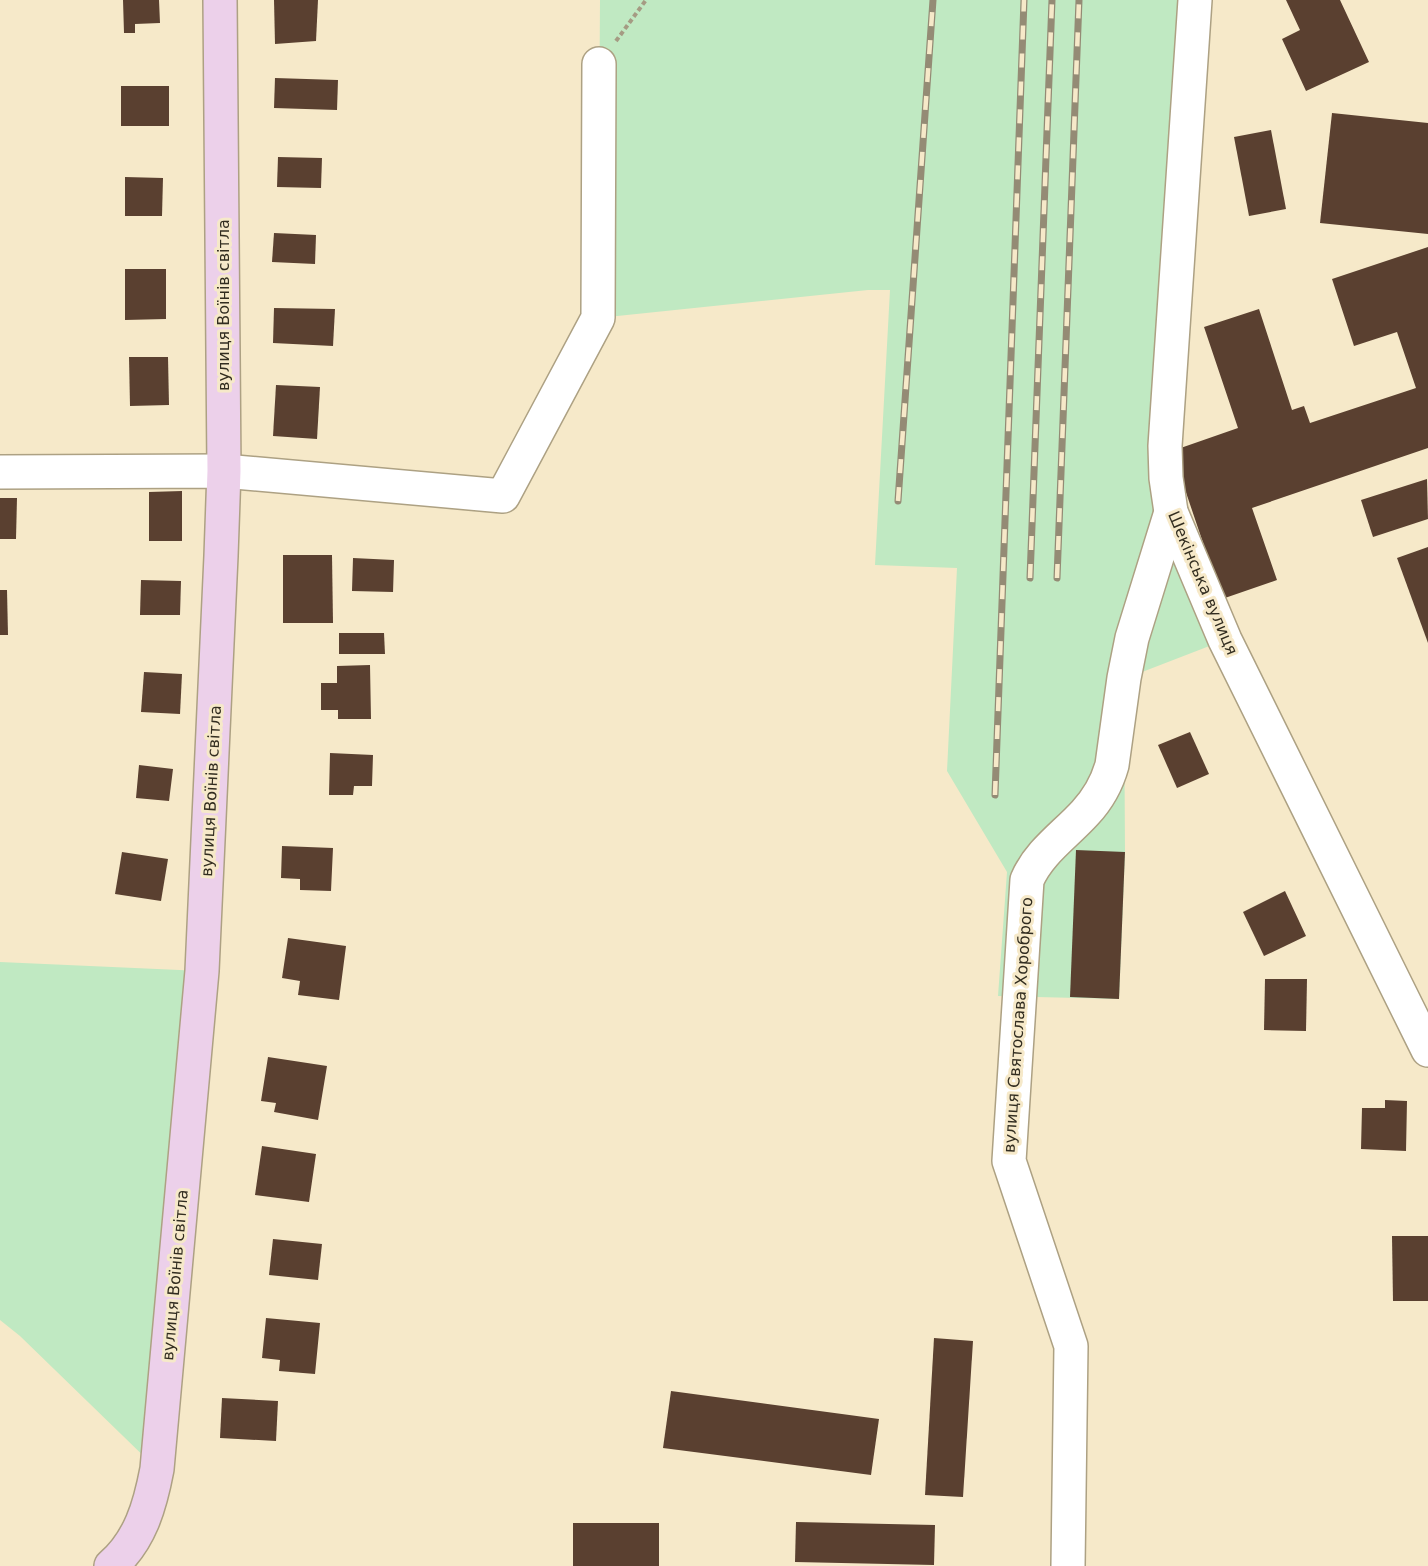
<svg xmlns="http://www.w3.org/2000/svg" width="1428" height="1566" font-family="'DejaVu Sans',sans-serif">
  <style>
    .green { fill: #c0e9c2 }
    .building { fill: #5a4030 }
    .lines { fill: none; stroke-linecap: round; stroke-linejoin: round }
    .street-casing { stroke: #ada183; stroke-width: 36 }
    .secondary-casing { stroke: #ada183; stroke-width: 36 }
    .path { stroke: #a59b83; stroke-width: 4; stroke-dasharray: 4.5 3; stroke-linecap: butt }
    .street { stroke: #fff; stroke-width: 33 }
    .secondary { stroke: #ecd0ea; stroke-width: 33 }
    .rail-casing { stroke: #948b75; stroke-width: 7 }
    .rail { stroke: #f6e9c9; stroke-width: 4.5; stroke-dasharray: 14; stroke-linecap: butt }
    .labels { text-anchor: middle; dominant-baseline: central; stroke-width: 6; stroke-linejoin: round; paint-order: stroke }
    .street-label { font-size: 16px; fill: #322d20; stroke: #f6e9c9 }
  </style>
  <rect width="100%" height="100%" fill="#f6e9c9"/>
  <!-- green -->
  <g class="green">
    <path d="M600,0H1195L1165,446L1225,640L1124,679L1125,852L1119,999L998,996L1007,872L947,771L957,568L875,565L890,290H868L598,318Z"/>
    <path d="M0,962L202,971L157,1469L20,1336L0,1320Z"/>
  </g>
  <!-- building -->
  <g class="building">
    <path d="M123,0H159L160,23L135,24V33H124Z"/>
    <path d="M274,0H318L316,41L275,44Z"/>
    <path d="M1286,0H1340L1369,62L1306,91L1282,39L1300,30Z"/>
    <path d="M275,78L338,80L337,110L274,108Z"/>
    <rect x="121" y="86" width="48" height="40"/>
    <path d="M1332,113L1428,123V234L1320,223Z"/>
    <path d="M1271,130L1286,209L1249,216L1234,137Z"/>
    <path d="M278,157L322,158L321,188L277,187Z"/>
    <path d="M125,177L163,178L162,216H125Z"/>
    <path d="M274,233L316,235L315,264L272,262Z"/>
    <path d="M1428,247V448L1252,508L1277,580L1222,599L1172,451L1238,428L1204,327L1259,309L1292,410L1304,406L1310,423L1416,388L1397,332L1354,346L1332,279Z"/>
    <path d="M125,269H166V319L125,320Z"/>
    <path d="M274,308L335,309L333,346L273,343Z"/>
    <path d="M129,357H168L169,405L130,406Z"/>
    <path d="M276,385L320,387L317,439L273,436Z"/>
    <path d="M1427,479L1428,519L1373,537L1361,500Z"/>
    <path d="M182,491V541H149V492Z"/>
    <path d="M0,498H17L16,539H0Z"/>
    <path d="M1428,547V643L1397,558Z"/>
    <path d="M283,555H332L333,623H283Z"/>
    <path d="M353,558L394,560L393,592L352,591Z"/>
    <path d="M141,580L181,581L180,615H140Z"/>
    <path d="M0,590H7L8,635H0Z"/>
    <path d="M339,633H384L385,654H339Z"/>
    <path d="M370,665L371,719H338V710H321V683H337V666Z"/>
    <path d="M144,672L182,674L180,714L141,712Z"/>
    <path d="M1190,732L1209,774L1177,788L1158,745Z"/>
    <path d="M330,753L373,755L372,786H354L353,795H329Z"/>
    <path d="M139,765L173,769L169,801L136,798Z"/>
    <path d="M282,846L333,848L331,891L300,890V879L281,878Z"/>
    <path d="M1076,850L1125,852L1119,999L1070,997Z"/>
    <path d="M122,852L168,859L161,901L115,894Z"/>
    <path d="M1285,891L1306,936L1264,956L1243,912Z"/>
    <path d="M288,938L346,946L339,1000L298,995L300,981L282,978Z"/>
    <path d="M1265,979H1307L1306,1031L1264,1030Z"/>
    <path d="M268,1057L327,1066L318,1120L274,1112L276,1103L261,1101Z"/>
    <path d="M1385,1100L1407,1101L1406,1151L1361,1149L1362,1108H1385Z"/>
    <path d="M262,1146L316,1154L309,1202L255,1195Z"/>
    <path d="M1392,1236H1428V1301H1393Z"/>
    <path d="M273,1239L322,1244L318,1280L269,1275Z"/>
    <path d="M266,1318L320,1323L315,1374L279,1371L280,1360L262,1358Z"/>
    <path d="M934,1338L973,1341L963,1497L925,1495Z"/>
    <path d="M671,1391L879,1419L871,1475L663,1448Z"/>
    <path d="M222,1398L278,1401L276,1441L220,1438Z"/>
    <path d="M796,1522L935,1525L934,1565L795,1562Z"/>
    <rect x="573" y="1523" width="86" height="43"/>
  </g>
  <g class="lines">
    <!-- street casing -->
    <g class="street-casing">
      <g id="street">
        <path d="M1195,0L1165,446L1166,478L1171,512L1225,640L1428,1050"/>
        <path d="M0,472L224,471L503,496L598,318L599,64"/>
        <path d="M1068,1566L1071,1346L1009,1161L1027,880C1039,852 1065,835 1085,813C1098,799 1107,783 1112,765L1124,678L1132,638L1171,512"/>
      </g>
    </g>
    <!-- secondary casing -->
    <g class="secondary-casing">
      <path id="secondary" d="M111,1566C140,1541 150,1506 157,1469L202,971L221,556L224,471L220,0"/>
    </g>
    <!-- path -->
    <path class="path" d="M616,41L646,0"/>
    <!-- street -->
    <use href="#street" class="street"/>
    <!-- secondary -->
    <use href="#secondary" class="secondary"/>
    <!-- rail casing -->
    <g class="rail-casing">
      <g id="rail">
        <path d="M898,501L933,0"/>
        <path d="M1030,578L1052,0"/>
        <path d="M1057,578L1079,0"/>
        <path d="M995,795L1024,0"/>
      </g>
    </g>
    <!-- rail -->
    <use href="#rail" class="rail"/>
  </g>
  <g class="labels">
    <!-- street labels -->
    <g class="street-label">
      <text transform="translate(223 305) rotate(-90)">вулиця Воїнів світла</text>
      <text transform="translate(1203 583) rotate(67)">Шекінська вулиця</text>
      <text transform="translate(211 791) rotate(-87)">вулиця Воїнів світла</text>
      <text transform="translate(1018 1025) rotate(-86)">вулиця Святослава Хороброго</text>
      <text transform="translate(175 1275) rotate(-85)">вулиця Воїнів світла</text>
    </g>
  </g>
</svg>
